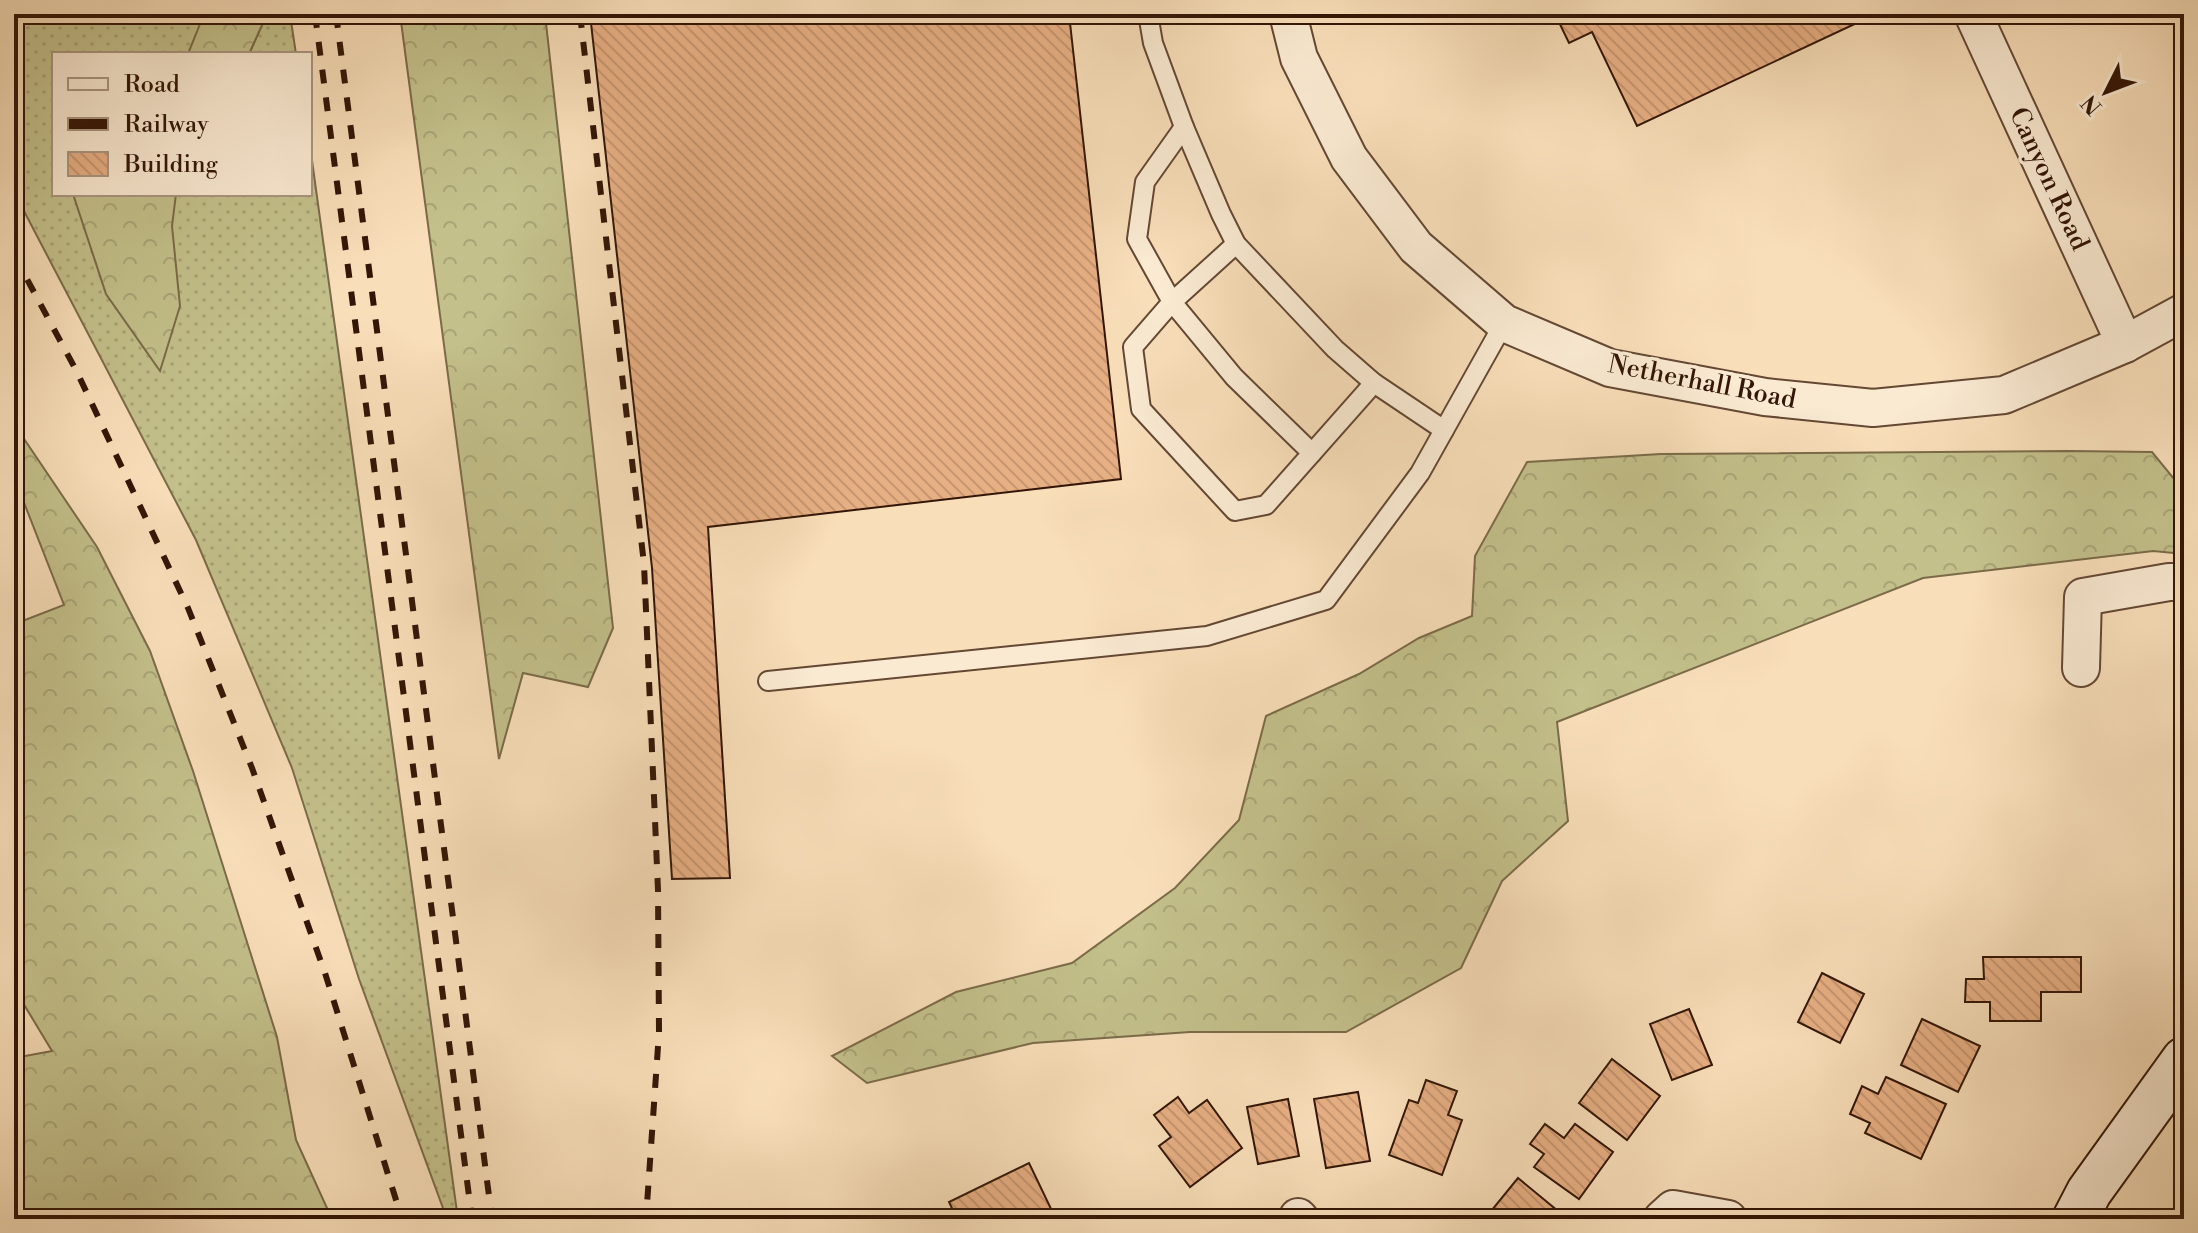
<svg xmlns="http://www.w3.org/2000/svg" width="2198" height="1233" font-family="'Libre Bodoni',serif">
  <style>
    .grass { fill: url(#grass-dots); stroke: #7b6b49; stroke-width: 2 }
    .forest { fill: url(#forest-crowns); stroke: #7b6b49; stroke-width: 2 }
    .building { fill: url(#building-back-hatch); stroke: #331607; stroke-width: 2 }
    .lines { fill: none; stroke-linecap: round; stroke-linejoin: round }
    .lane-casing { stroke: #644834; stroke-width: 22 }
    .street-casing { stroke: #644834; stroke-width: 40 }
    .secondary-casing { stroke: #331607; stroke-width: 48 }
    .lane { stroke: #faead2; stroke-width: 18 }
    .street { stroke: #faead2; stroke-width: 36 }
    .secondary { stroke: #faead2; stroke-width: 44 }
    .rail { stroke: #331607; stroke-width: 6; stroke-dasharray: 14 14; stroke-linecap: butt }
    .labels { text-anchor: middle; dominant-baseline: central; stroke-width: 7; stroke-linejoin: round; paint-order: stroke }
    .street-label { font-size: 26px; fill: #331607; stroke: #faead2 }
  </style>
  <defs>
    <pattern id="grass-dots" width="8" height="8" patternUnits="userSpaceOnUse" patternTransform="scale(2)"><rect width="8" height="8" fill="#c3c08b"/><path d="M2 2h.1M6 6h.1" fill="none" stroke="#a8a476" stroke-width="1.8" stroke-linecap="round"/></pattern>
    <pattern id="forest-crowns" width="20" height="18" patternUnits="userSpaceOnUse" patternTransform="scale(2)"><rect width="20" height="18" fill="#c3c08b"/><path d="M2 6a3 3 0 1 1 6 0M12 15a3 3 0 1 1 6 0" fill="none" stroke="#a8a476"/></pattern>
    <pattern id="building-back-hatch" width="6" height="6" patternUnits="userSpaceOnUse" patternTransform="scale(2)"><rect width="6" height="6" fill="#e7af84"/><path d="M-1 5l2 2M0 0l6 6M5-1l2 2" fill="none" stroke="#c79670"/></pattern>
  </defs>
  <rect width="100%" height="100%" fill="#f8deb9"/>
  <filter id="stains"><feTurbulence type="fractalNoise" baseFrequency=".0025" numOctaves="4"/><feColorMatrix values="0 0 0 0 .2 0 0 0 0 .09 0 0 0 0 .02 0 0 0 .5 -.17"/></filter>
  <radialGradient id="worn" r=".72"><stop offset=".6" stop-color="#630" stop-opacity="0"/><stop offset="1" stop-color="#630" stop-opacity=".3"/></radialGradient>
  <!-- grass -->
  <g class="grass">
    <path d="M14,14H201L203,19L188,54H54V194H310V146L458,1219H447L359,979L292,768L196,540L14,192Z"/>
    <path d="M267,14H290L296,54H249Z"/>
  </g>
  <!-- forest -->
  <g class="forest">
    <path d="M201,14H267L249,54H188L202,19Z"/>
    <path d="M400,14H545L613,628L588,687L523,673L499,759Z"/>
    <path d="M73,194H176L172,226L180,306L160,371L106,294Z"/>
    <path d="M14,424L97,547L150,651L193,771L277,1037L296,1140L332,1219H14V1058L52,1051L14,988V611L25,620L64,605L14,477Z"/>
    <path d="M2070,451L2152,452L2184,491V554L2153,551L1923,578L1557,722L1568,821L1502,881L1461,968L1346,1032H1190L1033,1043L867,1083L832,1056L956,992L1072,963L1175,888L1239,820L1266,716L1359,674L1419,638L1472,616L1475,556L1527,462L1661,454Z"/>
  </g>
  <!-- building -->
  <g class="building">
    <path d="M590,14H1069L1121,479L708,527L730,878L672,879L652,568Z"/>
    <path d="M1555,14H1862L1859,22L1637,126L1592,32L1569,43Z"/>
    <path d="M1983,957H2081V992H2041V1021H1990V1002H1965L1966,979H1984Z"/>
    <path d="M1822,973L1864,994L1840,1043L1798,1022Z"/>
    <path d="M1689,1009L1712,1065L1672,1080L1650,1024Z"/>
    <path d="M1922,1019L1980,1046L1958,1092L1901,1065Z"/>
    <path d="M1612,1059L1660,1096L1627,1140L1579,1103Z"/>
    <path d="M1886,1077L1946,1104L1921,1159L1865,1133L1870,1123L1850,1114L1862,1086L1878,1094Z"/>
    <path d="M1426,1080L1457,1091L1448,1115L1462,1120L1442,1175L1389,1155L1409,1100L1418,1103Z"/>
    <path d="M1358,1092L1370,1161L1326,1168L1314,1099Z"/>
    <path d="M1178,1097L1189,1113L1207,1100L1242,1148L1190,1187L1159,1146L1171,1137L1154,1115Z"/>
    <path d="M1288,1099L1299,1156L1258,1164L1247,1107Z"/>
    <path d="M1545,1124L1564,1138L1575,1124L1613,1152L1579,1199L1534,1167L1544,1154L1530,1144Z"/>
    <path d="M1029,1163L1053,1213L1040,1219H999L997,1214L987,1219H957L949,1202Z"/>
    <path d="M1518,1178L1564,1216L1562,1219H1491L1487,1216Z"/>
  </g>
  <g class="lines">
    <!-- lane casing -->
    <g class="lane-casing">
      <g id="lane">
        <path d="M1148,14L1153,43L1184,127L1221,214L1236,244L1335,349L1374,383L1444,430"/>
        <path d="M1184,127L1145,182L1137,239L1172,302L1133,347L1141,409L1235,511L1266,505L1374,383"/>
        <path d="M1236,244L1172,302L1234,377L1312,453"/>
        <path d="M768,681L1207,636L1326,600L1420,473L1504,323"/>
      </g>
    </g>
    <!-- street casing -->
    <g class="street-casing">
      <g id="street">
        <path d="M1288,14L1299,58L1349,158L1416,247L1504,323L1610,368L1765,397L1873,408L2004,395L2125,344L2184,312"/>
        <path d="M1973,14L2125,344"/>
        <path d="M2081,668L2083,597L2169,582H2184"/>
        <path d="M1298,1217L1300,1219"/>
        <path d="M1662,1219L1673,1209L1728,1219"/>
      </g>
    </g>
    <!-- secondary casing -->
    <g class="secondary-casing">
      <path id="secondary" d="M2075,1219L2089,1192L2184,1060"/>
    </g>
    <!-- lane -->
    <use href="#lane" class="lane"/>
    <!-- street -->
    <use href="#street" class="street"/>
    <!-- secondary -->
    <use href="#secondary" class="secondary"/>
    <!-- rail -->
    <g class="rail">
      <path d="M315,14L472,1219"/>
      <path d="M336,14L492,1219"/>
      <path d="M580,14L644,564L658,890L659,1032L646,1219"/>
      <path d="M14,255L77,372L188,608L252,768L325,973L402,1219"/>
    </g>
  </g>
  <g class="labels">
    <!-- street labels -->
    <g class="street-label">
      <text transform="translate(2049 179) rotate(65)">Canyon Road</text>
      <text transform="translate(1702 382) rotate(11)">Netherhall Road</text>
    </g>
  </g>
  <!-- margin -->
  <rect width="2198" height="1233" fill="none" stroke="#f8deb9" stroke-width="48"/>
  <rect x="16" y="16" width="2166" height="1201" fill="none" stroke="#331607" stroke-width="4"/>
  <rect x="24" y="24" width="2150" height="1185" fill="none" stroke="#331607" stroke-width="2"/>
  <!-- legend -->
  <rect x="52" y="52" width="260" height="144" fill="#faead2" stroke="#aa9581" stroke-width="2"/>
  <rect x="68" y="78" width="40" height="12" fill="#faead2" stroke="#aa9581" stroke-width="2"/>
  <text x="124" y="92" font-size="24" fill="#331607">Road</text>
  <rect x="68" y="118" width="40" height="12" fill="#331607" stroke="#aa9581" stroke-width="2"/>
  <text x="124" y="132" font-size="24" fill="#331607">Railway</text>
  <rect x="68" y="152" width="40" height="24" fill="url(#building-back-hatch)" stroke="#aa9581" stroke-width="2"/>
  <text x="124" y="172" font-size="24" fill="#331607">Building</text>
  <!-- north arrow -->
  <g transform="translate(2106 92) rotate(228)" stroke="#faead2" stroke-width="6" paint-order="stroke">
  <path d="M0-6L14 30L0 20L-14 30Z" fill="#331607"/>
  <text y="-12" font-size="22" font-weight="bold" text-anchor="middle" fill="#331607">N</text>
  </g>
  <rect width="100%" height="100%" filter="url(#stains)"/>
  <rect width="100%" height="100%" fill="url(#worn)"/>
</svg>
